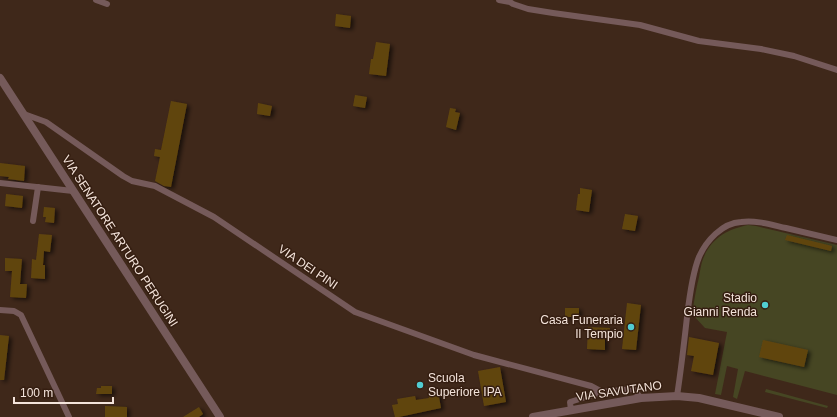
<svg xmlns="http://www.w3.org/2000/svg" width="837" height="417" font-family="Helvetica,sans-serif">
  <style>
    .green { fill: #464623 }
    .building { fill: #61450e; filter: url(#shadow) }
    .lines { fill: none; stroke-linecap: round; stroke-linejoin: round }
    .minor { stroke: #755a5a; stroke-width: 6 }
    .tertiary { stroke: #755a5a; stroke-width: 8 }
    .poi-dot { fill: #51ccd2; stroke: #351e11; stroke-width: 1.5 }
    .labels { text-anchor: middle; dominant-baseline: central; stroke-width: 3; stroke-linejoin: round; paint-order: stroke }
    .street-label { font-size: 12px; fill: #f4e4db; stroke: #351e11 }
    .poi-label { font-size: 12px; fill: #f4e4db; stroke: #351e11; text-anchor: end }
  </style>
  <defs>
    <filter id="shadow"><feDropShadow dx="3" dy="2" stdDeviation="2" flood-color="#0009"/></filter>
  </defs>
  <rect width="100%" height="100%" fill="#3f281a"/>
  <!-- green -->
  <g class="green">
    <path d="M748,225L756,226L837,245V395L745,371L737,399L733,397L738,369L727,366L721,395L715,394L727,332L705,328L692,314C694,301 696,289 699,277C700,271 701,264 703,259C711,238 728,229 748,225Z"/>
    <path d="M766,389L828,406L827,408L765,392Z"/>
  </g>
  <!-- building -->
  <g class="building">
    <path d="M336,14L351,16L350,28L335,26Z"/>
    <path d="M376,42L390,44L386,76L369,74L371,59H373Z"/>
    <path d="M355,95L367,97L365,108L353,106Z"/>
    <path d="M171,101L187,104L171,187L164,186L155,181L160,157L154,156L155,149L161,150Z"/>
    <path d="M258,103L272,106L270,116L257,114Z"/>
    <path d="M450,108L456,109L455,112L460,113L456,130L446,127Z"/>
    <path d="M0,163L25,166L24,181L8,179L9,177L0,176Z"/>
    <path d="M580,188L592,190L589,212L576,210L578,194H580Z"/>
    <path d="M6,194L23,196L22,208L5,206Z"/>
    <path d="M44,207L55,208L54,223L45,222L46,217H43Z"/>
    <path d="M625,214L638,216L635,231L622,229Z"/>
    <path d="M39,234L52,235L50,252L44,251L43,265H45V279L31,278L32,259L36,260Z"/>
    <path d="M787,235L832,246L831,251L785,240Z"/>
    <path d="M5,258L22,259L20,284H27L26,298L10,297L12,271H5Z"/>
    <path d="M627,303L641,305L636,350L622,349Z"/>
    <rect x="565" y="308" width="14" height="9"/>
    <path d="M588,327L610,328L609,337H605V350L587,349Z"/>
    <path d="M0,335L9,336L4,380H0Z"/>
    <path d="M689,337L719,343L713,375L691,371L694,356L687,355Z"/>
    <path d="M763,340L808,350L804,367L759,357Z"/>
    <path d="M500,367L506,402L484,406L478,371Z"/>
    <path d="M101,386H112V394H96L97,388H101Z"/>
    <path d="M438,391L441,408L399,417H395L392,405L398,404L397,399L415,396L416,400L429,398L428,393Z"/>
    <path d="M105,406L127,407V417H105Z"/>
    <path d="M199,407L203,414L199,417H183Z"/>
  </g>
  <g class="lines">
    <!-- minor -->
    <g class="minor">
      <path d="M96,0L107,4"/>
      <path d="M499,0L510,2L513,4L528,9L553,13L640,25L699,41L761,49L794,56L837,70"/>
      <path d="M24,114L46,122L123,176L132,181L155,186L214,217L355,312L474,355L591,386L602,392"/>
      <path d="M0,183L73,191"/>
      <path d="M33,221L38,187"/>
      <path d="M0,310L14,311L21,315L69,417"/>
      <path d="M677,396C681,370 684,344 687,317C689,300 692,274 699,257C706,241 722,223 741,222C757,220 772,225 786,228C803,232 820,236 837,240"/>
      <path d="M571,410L570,402L602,392L633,389L641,398"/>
    </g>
    <!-- tertiary -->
    <g class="tertiary">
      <path d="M0,78L220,417"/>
      <path d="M533,417L641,398L677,396L699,398L779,417"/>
    </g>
  </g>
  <!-- markers -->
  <g class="poi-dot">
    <circle cx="765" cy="305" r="4"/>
    <circle cx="631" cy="327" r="4"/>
    <circle cx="420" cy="385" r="4"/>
  </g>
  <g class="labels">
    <!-- street labels -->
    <g class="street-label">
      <text transform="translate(120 241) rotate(57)">VIA SENATORE ARTURO PERUGINI</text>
      <text transform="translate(308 267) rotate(34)">VIA DEI PINI</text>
      <text transform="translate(619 391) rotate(-8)">VIA SAVUTANO</text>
    </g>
    <!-- poi labels -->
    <g class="poi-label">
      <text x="757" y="298">Stadio<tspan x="757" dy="14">Gianni Renda</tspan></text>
      <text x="623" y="320">Casa Funeraria<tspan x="623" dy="14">Il Tempio</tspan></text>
      <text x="428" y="378" text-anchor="start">Scuola<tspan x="428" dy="14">Superiore IPA</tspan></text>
    </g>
  </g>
  <!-- scale -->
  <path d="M14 397v6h99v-6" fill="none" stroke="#f4e4db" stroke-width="2"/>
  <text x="20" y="397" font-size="12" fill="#f4e4db" stroke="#351e11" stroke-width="3" paint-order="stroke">100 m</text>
</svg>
